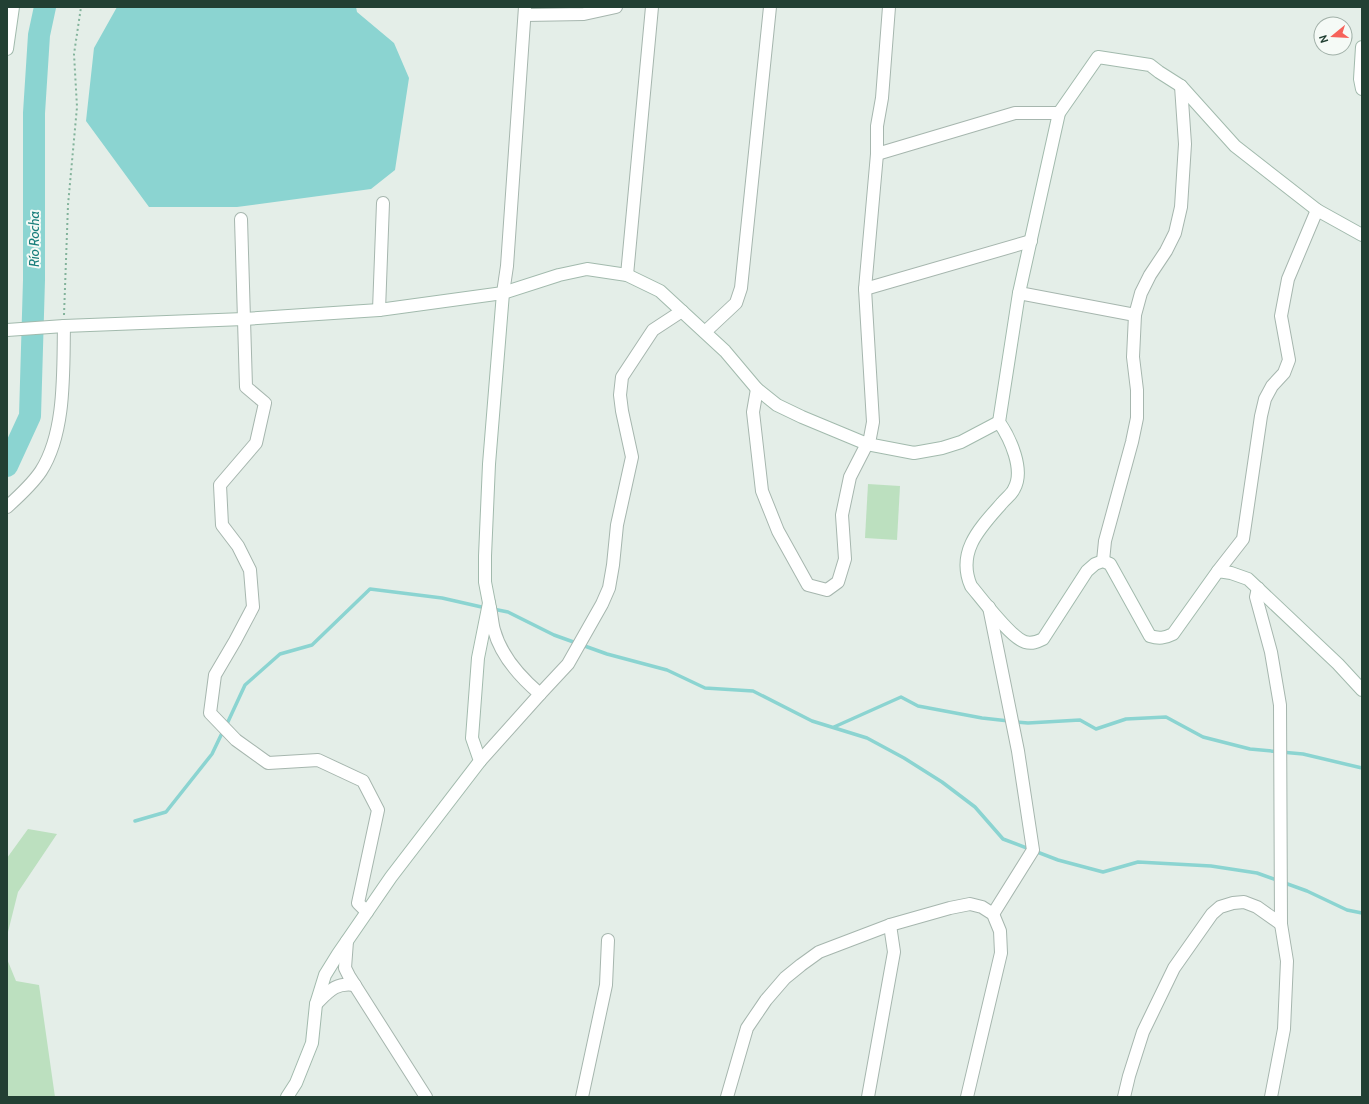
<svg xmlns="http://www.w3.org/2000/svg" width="1369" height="1104" font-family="Cabin,sans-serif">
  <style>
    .green { fill: #bce0bf }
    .water { fill: #8bd4d1 }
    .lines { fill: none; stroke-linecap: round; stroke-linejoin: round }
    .stream { stroke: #8bd4d1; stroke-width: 3.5 }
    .river { stroke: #8bd4d1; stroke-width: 22 }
    .street-casing { stroke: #a6b6ae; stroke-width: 14 }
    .secondary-casing { stroke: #a2baad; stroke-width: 14 }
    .path { stroke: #83b39b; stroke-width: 2; stroke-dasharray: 2 3; stroke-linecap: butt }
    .street { stroke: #fff; stroke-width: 12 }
    .secondary { stroke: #fff; stroke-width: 12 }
    .labels { text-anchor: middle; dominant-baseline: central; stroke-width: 4; stroke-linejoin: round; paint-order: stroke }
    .water-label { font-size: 14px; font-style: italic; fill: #1a7f7c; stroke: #f5faf6 }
  </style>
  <rect width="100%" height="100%" fill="#e4eee8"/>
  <!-- green -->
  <g class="green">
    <path d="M868,484L900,486L897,540L865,538Z"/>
    <path d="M28,829L57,834L18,892L7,936V858Z"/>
    <path d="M7,959L16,981L39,985L55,1097H7Z"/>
  </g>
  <!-- water -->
  <path class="water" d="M117,7H356L357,12L394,43L409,78L395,170L371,189L237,207H149L86,121L94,48Z"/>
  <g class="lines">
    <!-- stream -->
    <g class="stream">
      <path d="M493,609L508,612L554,635L607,654L667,670L705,688L753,691L812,721L867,738L904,758L942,782L975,807L1003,839L1058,860L1103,872L1138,862L1211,866L1257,873L1307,891L1347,910L1362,913"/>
      <path d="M1015,722L1028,723L1080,720L1096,729L1126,719L1166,717L1203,737L1250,749L1303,754L1362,768"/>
      <path d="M226,726L245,685L280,654L312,645L370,589L442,598L486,608"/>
      <path d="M834,727L901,697L918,706L982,718L1009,721"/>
      <path d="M135,821L166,812L212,754L223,731"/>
    </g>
    <!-- river -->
    <path class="river" d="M7,466L30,416L34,280V113L39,35L45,7"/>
    <!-- street casing -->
    <g class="street-casing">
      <g id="street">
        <path d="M525,15L584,14L616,7"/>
        <path d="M877,154L1015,113H1059"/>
        <path d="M241,219L246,387L265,403L256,443L220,485L222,525L238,546L250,570L253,607L235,641L215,675L210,713L236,740L268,763L318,760L363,781L378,810L358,903L367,912"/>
        <path d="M627,275L652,7"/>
        <path d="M865,289L1031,241"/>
        <path d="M503,293L507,266L525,7"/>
        <path d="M1019,293L1135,315"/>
        <path d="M379,310L383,203"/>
        <path d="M705,332L736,303L741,288L770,7"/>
        <path d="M757,389L753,412L762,491L778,531L808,585L827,590L838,582L845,559L842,515L850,477L870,438L873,422L865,289L877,154V126L882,98L889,7"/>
        <path d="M7,507C17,498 33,483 41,471C66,432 63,371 64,326"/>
        <path d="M1103,561L1105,541L1132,442L1137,418V390L1133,357L1135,315L1141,293L1150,275L1166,251L1175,233L1181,207L1185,144L1181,86"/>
        <path d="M1218,571L1243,539L1261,416L1265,399L1272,386L1284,373L1289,360L1281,316L1288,279L1317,210"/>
        <path d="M1258,588L1256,597L1271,652L1280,705L1281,924L1287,961L1284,1029L1271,1097"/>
        <path d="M989,607L1018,751L1033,850L993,914"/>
        <path d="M490,608C492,616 492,623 494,630C501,656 520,677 540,694"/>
        <path d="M480,761L540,694L568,664L602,604L609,588L613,565L617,525L632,457L622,411L620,395L622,377L653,330L682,311"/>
        <path d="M347,941L345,968L349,976L426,1097"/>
        <path d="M316,1004C329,991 336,982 355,985"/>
        <path d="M582,1097L606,985L608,940"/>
        <path d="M727,1097L747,1028L766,1000L785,978L801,965L819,952L890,925L950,908L970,904L982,907L993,914L1000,931L1001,953L967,1097"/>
        <path d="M868,1097L894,952L890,925"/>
        <path d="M1124,1097L1129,1076L1143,1032L1174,968L1212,914L1220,907L1233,903L1244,902L1257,907L1281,924"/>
      </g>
    </g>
    <!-- secondary casing -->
    <g class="secondary-casing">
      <g id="secondary">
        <path d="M1362,47L1360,79L1362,89"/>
        <path d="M7,49L13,7"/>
        <path d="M1362,235L1317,210L1235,146L1181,86L1159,72L1150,65L1098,57L1059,113L1019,293L999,422C1010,438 1025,470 1014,489C1012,494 1006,498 1002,503C981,527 956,551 971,586C982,599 1011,638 1025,642C1032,644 1037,642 1043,639L1087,571L1095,564L1103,561L1110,564L1150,636C1159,639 1165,638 1173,634L1218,571L1231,573L1248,579L1338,664L1362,690"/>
        <path d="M7,330L64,326L244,319L379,310L503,293L559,275L587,269L627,275L660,291L725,351L757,389L777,405L802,417L867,444L914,453L942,448L961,442L999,422"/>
        <path d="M490,608L485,582V556L489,464L503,293"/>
        <path d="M287,1097L296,1083L312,1043L316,1004L325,975L338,954L391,877L480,761L472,738L478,658L489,603"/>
      </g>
    </g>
    <!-- path -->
    <path class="path" d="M64,315L68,205L77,107L74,54L81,7"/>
    <!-- street -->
    <use href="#street" class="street"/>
    <!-- secondary -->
    <use href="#secondary" class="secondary"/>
  </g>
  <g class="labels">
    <!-- water labels -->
    <g class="water-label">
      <text transform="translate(34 239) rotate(-90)">Río Rocha</text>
    </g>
  </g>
  <!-- border -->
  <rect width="1369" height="1104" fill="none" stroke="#224033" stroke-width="16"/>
  <!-- north arrow -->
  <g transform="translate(1333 36) rotate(252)"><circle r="19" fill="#f5faf6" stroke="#a1b0a8"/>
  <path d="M0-3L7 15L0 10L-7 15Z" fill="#f6625a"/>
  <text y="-6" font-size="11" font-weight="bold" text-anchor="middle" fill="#224033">N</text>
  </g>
</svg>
